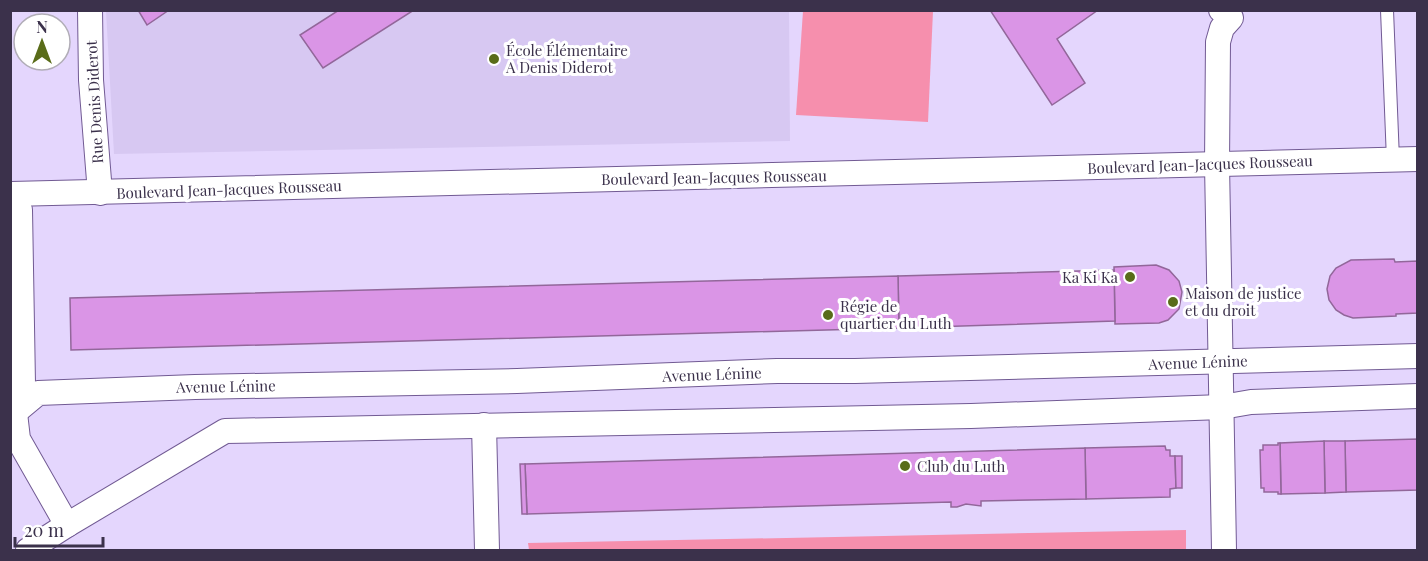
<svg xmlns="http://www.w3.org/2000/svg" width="1428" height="561" font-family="'Playfair Display',serif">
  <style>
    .built { fill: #d7c8f2 }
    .green { fill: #f68fad }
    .building { fill: #da95e6; stroke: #92679a; stroke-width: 1.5 }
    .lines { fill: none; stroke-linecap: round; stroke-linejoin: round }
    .service-casing { stroke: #715a93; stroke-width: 14 }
    .minor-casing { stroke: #715a93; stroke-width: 26 }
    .service { stroke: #fff; stroke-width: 12 }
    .minor { stroke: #fff; stroke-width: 24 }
    .poi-dot { fill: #596c19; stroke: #fff; stroke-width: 2 }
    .labels { text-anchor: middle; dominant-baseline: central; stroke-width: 6; stroke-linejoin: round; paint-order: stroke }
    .poi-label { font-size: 15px; fill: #3b314b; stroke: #fff; text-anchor: start }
    .street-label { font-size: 15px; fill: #3b314b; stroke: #fff }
  </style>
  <rect width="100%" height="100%" fill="#e4d6fd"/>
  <!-- built -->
  <path class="built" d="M106,11H789L790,141L114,154Z"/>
  <!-- green -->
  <g class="green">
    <path d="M803,11H933L928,122L796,115Z"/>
    <path d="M1186,530V550H529L528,543Z"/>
  </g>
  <!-- building -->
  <g class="building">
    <path d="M138,10H169L147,25Z"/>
    <path d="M339,10H414L323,68L300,35Z"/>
    <path d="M990,10H1098L1057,39L1085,83L1052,105Z"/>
    <rect x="60" y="34" width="5" height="9"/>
    <path d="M1394,259L1395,262L1418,261V313L1396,314V316L1353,318L1344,315L1336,310L1329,300L1327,289L1330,276L1336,268L1351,260Z"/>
    <path d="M1156,265L1169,270L1179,281L1182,292L1179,309L1168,320L1159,323L1115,324L1114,267Z"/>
    <path d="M1114,270L1115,321L899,328L898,276Z"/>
    <path d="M898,276L899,328L71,350L70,298Z"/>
    <path d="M1418,439V490L1346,492L1345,441Z"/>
    <path d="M1324,441H1345L1346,492L1325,493Z"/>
    <path d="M1324,441L1325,493L1281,494L1280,443Z"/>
    <path d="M1278,443H1280L1281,494H1278V492H1264V488H1261L1260,450H1263V445H1278Z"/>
    <path d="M1165,446L1166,450H1170V456H1175L1176,488L1170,489V497L1086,499L1085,448Z"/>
    <path d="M1085,448L1086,499L981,501V506L966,504L957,507H951V502L527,514L525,464Z"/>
    <path d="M1175,456H1182V488H1176Z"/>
    <path d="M520,464H525L527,514H522Z"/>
  </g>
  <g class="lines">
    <!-- service casing -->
    <g class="service-casing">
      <path id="service" d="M1387,10L1393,160"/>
    </g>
    <!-- minor casing -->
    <g class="minor-casing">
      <g id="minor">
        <path d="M90,10L91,80L100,193"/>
        <path d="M1221,10L1231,18L1222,28L1218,42L1217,164L1224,550"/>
        <path d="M11,194L1418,159"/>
        <path d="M10,196L11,194L20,210L23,384L13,396"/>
        <path d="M13,396L18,439L67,525"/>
        <path d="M14,413L38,393L195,387L517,381L777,371H855L1418,356"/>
        <path d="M484,425L487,550"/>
        <path d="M28,550L67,525L225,431L971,416L1222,407L1251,402L1418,396"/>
      </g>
    </g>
    <!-- service -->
    <use href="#service" class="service"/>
    <!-- minor -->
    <use href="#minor" class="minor"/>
  </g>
  <!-- markers -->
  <g class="poi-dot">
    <circle cx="494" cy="59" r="6"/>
    <circle cx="1130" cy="277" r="6"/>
    <circle cx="1173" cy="302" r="6"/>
    <circle cx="828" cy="315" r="6"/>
    <circle cx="905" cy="466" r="6"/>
  </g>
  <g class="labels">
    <!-- poi labels -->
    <g class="poi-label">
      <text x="506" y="50">École Élémentaire<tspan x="506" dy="17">A Denis Diderot</tspan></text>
      <text x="1118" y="277" text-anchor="end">Ka Ki Ka</text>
      <text x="1185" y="293">Maison de justice<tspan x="1185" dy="17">et du droit</tspan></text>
      <text x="840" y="306">Régie de<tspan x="840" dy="17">quartier du Luth</tspan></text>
      <text x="917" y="466">Club du Luth</text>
    </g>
    <!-- street labels -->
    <g class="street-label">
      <text transform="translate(94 102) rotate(-93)">Rue Denis Diderot</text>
      <text transform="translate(1200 164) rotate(-2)">Boulevard Jean-Jacques Rousseau</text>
      <text transform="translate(714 177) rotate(-1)">Boulevard Jean-Jacques Rousseau</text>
      <text transform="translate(229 189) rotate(-2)">Boulevard Jean-Jacques Rousseau</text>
      <text transform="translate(1198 362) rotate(-2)">Avenue Lénine</text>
      <text transform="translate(712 374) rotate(-2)">Avenue Lénine</text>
      <text transform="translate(226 386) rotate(-1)">Avenue Lénine</text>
    </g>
  </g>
  <!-- border -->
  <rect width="1428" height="561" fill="none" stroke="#3b314b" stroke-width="24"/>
  <!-- north arrow -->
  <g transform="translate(42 42)"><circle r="28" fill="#ffffff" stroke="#b1adb7" stroke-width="1.5"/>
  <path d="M0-4.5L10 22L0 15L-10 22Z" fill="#596c19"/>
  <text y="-9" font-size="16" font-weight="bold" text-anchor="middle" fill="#3b314b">N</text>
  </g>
  <!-- scale -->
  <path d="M15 537v9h88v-9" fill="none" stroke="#3b314b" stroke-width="3"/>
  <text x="24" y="537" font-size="18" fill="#3b314b" stroke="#ffffff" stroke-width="4.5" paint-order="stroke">20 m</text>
</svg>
